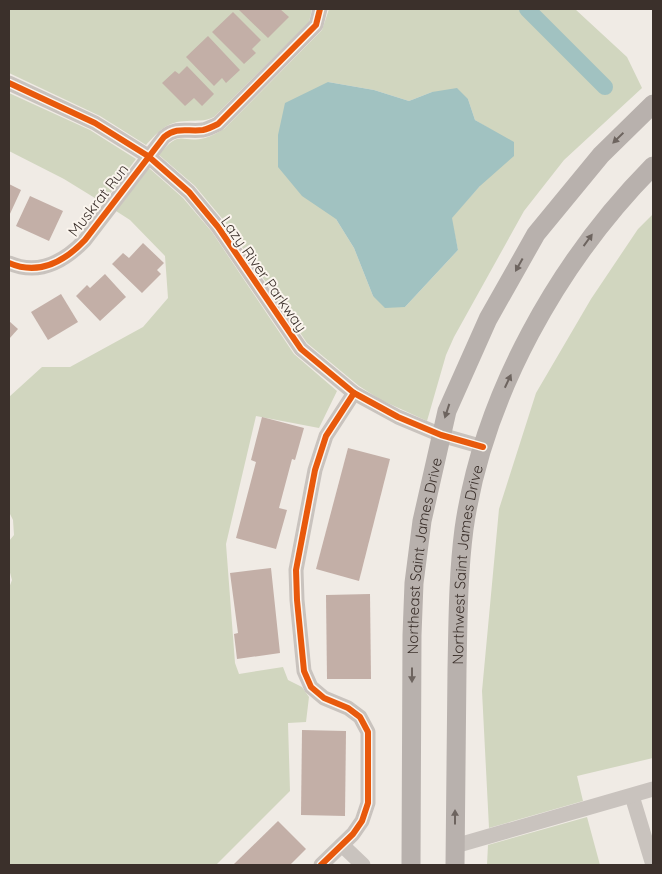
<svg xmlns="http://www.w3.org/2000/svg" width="662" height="874" font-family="Quicksand,sans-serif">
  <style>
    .green { fill: #d1d6bf; fill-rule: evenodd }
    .water { fill: #a1c2c1 }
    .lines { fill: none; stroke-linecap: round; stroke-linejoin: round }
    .canal { stroke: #a1c2c1; stroke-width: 16 }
    .building { fill: #c3afa7 }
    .minor { stroke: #c9c3be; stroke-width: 15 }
    .major { stroke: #b8b1ad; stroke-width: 19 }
    .cycleway-casing { stroke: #fbf5ee; stroke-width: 9 }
    .cycleway { stroke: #e8590c; stroke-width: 6 }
    .oneway { fill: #6d645f }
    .labels { text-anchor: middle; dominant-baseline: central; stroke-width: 4; stroke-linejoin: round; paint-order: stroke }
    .street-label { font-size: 15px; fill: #3b302b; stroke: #fbf5ee }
  </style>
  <rect width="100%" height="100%" fill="#f0ebe5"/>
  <!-- green -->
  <g class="green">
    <path d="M9,9H312L309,22L214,117C204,122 198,120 187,121C167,121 158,132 146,145L100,116L9,73Z"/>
    <path d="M329,9H575L627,57L642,88L564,160L524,211L454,337L446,355L427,421L381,400L359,386L307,343L225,222L195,186L159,155C181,128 180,144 205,138C212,136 218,132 224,129L322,30ZM328,82L374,90L409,101L432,92L468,99L475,120L493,131L480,186L451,218L458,250L405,307L373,296L354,248L336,219Z"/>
    <path d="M9,93L90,130L136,159L103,203L64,179L9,151Z"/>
    <path d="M149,168L183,198L212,232L294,354L337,391L319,428L256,416L226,544L235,663L239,674L283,667L288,680L302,687L309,697L306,722L288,723L290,791L216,865H9V588L12,580L9,569V541L14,535L13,520L9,512V397L42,367H70L143,327L168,298L165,256L130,220L116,211Z"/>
    <path d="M653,214V758L577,776L583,801L489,828L482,691L499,509L536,393L591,299L638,229Z"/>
    <path d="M587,817L600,865H487L488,845Z"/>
  </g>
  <!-- water -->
  <path class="water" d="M328,82L374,90L409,101L432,92L457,88L468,99L475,120L514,142V156L480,186L452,218L458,250L405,307L385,308L373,296L354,248L336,219L302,196L278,167V135L285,103Z"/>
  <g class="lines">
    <!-- canal -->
    <path class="canal" d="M527,9L605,87"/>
  </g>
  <!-- building -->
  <g class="building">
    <path d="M238,9H280L289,17L268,38Z"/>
    <path d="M233,12L261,40L252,49L256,53L244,64L212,32Z"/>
    <path d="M208,36L240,70L226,83L222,78L214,86L186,57Z"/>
    <path d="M187,66L214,94L202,106L194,98L185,106L162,83L175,71L179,74Z"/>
    <path d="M9,184L21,190L9,216Z"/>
    <path d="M30,196L63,211L49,241L16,226Z"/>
    <path d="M143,243L164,263L157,270L161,274L142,293L112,264L123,253L129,258Z"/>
    <path d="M105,274L126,297L100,321L76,296L87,285L90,288Z"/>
    <path d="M61,294L78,322L48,340L31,312Z"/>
    <path d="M9,321L18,329L9,339Z"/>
    <path d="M262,417L304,428L295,460L292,459L279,508L287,510L276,549L236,538L256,462L251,460Z"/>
    <path d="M348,448L390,459L359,581L316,569Z"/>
    <path d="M271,568L280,653L237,659L234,634L238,633L230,573Z"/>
    <path d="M370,594L371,679H327L326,595Z"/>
    <path d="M302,730L346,731L345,816L301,815Z"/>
    <path d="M278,821L306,849L290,865H233Z"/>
  </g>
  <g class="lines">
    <!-- minor -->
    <g class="minor">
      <path d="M9,83L95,123L148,156L189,192L218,227L301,349L354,393L398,417L441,435L483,447"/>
      <path d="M9,263C39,276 65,261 85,240L164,137C177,126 188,132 203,130C208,129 214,126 218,124L316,25L320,9"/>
      <path d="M632,796L653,865"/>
      <path d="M342,845L363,865"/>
      <path d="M455,846L653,789"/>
      <path d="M321,865L353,834L362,821L368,803V732L360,717L348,708L324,698L311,687L304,671L297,600L296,570L315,470L326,436L354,393"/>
    </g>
    <!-- major -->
    <g class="major">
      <path id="s1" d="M411,865L412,635L414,583L422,521L447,411L488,319L536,234L601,155L653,104"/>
      <path id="s2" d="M455,865C456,800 456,734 457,669C458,622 458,575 464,529C483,395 559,261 653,166"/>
    </g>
    <!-- cycleway casing -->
    <g class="cycleway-casing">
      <g id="cycleway">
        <path d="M9,83L95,123L148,156L189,192L218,227L301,349L354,393L398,417L441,435L483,447"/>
        <path d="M9,263C39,276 65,261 85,240L164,137C177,126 188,132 203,130C208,129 214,126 218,124L316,25L320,9"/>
        <path d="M321,865L353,834L362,821L368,803V732L360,717L348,708L324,698L311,687L304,671L297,600L296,570L315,470L326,436L354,393"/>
      </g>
    </g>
    <!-- cycleway -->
    <use href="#cycleway" class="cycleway"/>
  </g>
  <!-- one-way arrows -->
  <defs><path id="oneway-solid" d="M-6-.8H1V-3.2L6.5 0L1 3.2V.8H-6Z" transform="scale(1.25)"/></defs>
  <g class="oneway">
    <use href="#oneway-solid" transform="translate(618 138) rotate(136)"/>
    <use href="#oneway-solid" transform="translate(588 240) rotate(-54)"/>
    <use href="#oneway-solid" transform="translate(519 265) rotate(119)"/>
    <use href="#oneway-solid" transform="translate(508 381) rotate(-65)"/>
    <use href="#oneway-solid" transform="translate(447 411) rotate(108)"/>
    <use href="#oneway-solid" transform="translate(412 675) rotate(90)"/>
    <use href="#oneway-solid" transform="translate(455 817) rotate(-90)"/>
  </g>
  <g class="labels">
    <!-- street labels -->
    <g class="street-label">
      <text transform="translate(98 200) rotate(-52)">Muskrat Run</text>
      <text transform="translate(264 274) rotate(55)">Lazy River Parkway</text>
      <text stroke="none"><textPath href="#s1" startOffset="310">Northeast Saint James Drive</textPath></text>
      <text stroke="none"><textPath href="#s2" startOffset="301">Northwest Saint James Drive</textPath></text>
    </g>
  </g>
  <!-- border -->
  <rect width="662" height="874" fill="none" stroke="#3b302b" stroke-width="20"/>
</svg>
